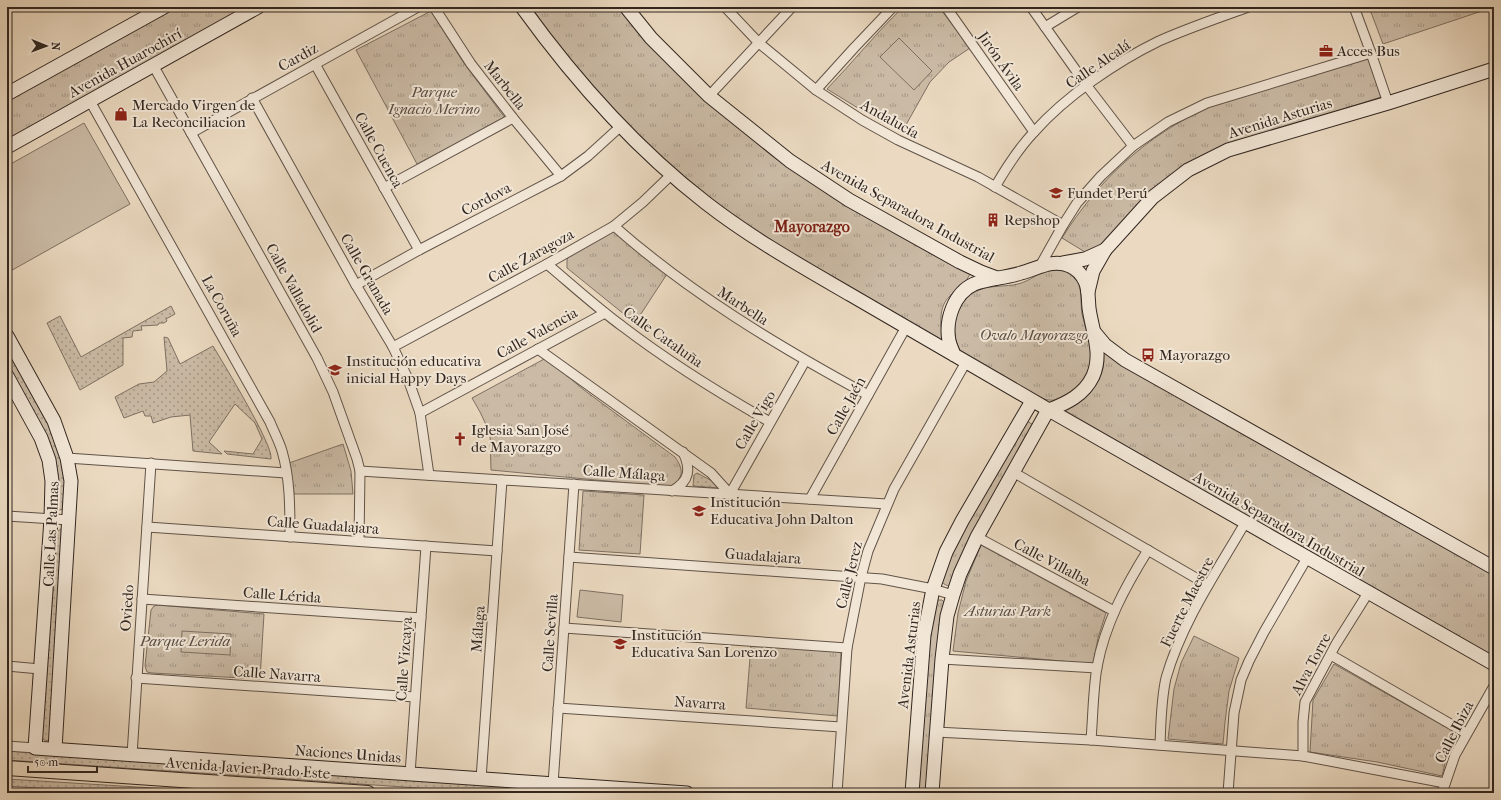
<svg xmlns="http://www.w3.org/2000/svg" width="1501" height="800" font-family="'IM FELL French Canon',serif">
  <style>
    .grass { fill: url(#grass-dots); stroke: #7e7063 }
    .park { fill: url(#park-tufts); stroke: #7e7063 }
    .pitch { fill: #cbbba6; stroke: #7e7063 }
    .lines { fill: none; stroke-linecap: round; stroke-linejoin: round }
    .street-casing { stroke: #605348; stroke-width: 11 }
    .secondary-casing { stroke: #312620; stroke-width: 15 }
    .primary-casing { stroke: #312620; stroke-width: 16 }
    .street { stroke: #f2e7d7; stroke-width: 9 }
    .secondary { stroke: #f2e7d7; stroke-width: 13 }
    .primary { stroke: #ebdac1; stroke-width: 14 }
    .labels { text-anchor: middle; dominant-baseline: central; stroke-width: 4; stroke-linejoin: round; paint-order: stroke }
    .poi-label { font-size: 15px; fill: #312620; stroke: #f2e7d7; text-anchor: start }
    .street-label { font-size: 15px; fill: #312620; stroke: #f2e7d7 }
    .park-label { font-size: 15px; font-style: italic; fill: #584b42; stroke: #f2e7d7 }
    .neighbourhood-label { font-size: 16px; font-weight: bold; fill: #7a1f14; stroke: #f2e7d7 }
  </style>
  <defs>
    <pattern id="grass-dots" width="8" height="8" patternUnits="userSpaceOnUse"><rect width="8" height="8" fill="#cbbba6"/><path d="M2 2h.1M6 6h.1" fill="none" stroke="#a59887" stroke-width="1.8" stroke-linecap="round"/></pattern>
    <pattern id="park-tufts" width="24" height="20" patternUnits="userSpaceOnUse"><rect width="24" height="20" fill="#cbbba6"/><path d="M3 7l-1-3M5 7V3M7 7l1-3M15 17l-1-3M17 17v-4M19 17l1-3" fill="none" stroke="#a59887"/></pattern>
  </defs>
  <rect width="100%" height="100%" fill="#ebdac1"/>
  <filter id="stains"><feTurbulence type="fractalNoise" baseFrequency=".005" numOctaves="4"/><feColorMatrix values="0 0 0 0 .2 0 0 0 0 .09 0 0 0 0 .02 0 0 0 .5 -.17"/></filter>
  <radialGradient id="worn" r=".72"><stop offset=".6" stop-color="#630" stop-opacity="0"/><stop offset="1" stop-color="#630" stop-opacity=".3"/></radialGradient>
  <!-- grass -->
  <g class="grass">
    <path d="M171,306L175,314L166,319L167,321L164,323H159L158,325L141,326L142,330L133,331L132,337L123,338V365L80,390L47,323L60,316L81,357Z"/>
    <path d="M164,337L168,338L180,364L213,346C223,363 274,446 271,459L227,454L224,451L253,454L262,439L255,423L235,404L209,442L222,454L193,451L190,415L171,417L153,423L151,416H145L143,411L124,418L115,397L139,384L154,382L167,371Z"/>
    <path d="M7,344L60,446L65,471L66,509L59,510L57,507L44,432L7,365Z"/>
    <path d="M697,473L718,484L719,488L693,486L694,475Z"/>
    <path d="M62,528H64L51,741L44,740L42,737L57,532Z"/>
    <path d="M7,751L610,793H492L7,760Z"/>
    <path d="M7,779L235,793H115L7,786Z"/>
  </g>
  <!-- park -->
  <g class="park">
    <path d="M175,7H252L7,142V99Z"/>
    <path d="M531,7H619L646,41L698,94L770,154L835,199L971,271C967,284 957,288 949,297C937,309 941,329 944,343L807,265L723,210L672,167L626,123L573,65Z"/>
    <path d="M903,7H939L970,48L949,62L930,82L902,132L866,113L827,89C853,62 876,33 903,7Z"/>
    <path d="M1369,7H1494L1383,44Z"/>
    <path d="M431,11L463,62L505,118L417,164L356,50Z"/>
    <path d="M1368,58L1381,97L1215,150L1166,178L1099,247L1085,252L1062,238C1099,179 1146,136 1209,107C1225,100 1244,96 1261,91C1297,80 1333,69 1368,58Z"/>
    <path d="M614,231L667,274L635,323L567,268V260L569,254Z"/>
    <path d="M1052,268C1060,269 1068,269 1074,276C1083,286 1080,301 1082,314C1085,327 1091,341 1091,355C1091,374 1075,397 1056,400C1050,401 1045,399 1038,398L961,352C948,331 954,301 979,290C991,285 1006,287 1018,284C1030,281 1040,272 1052,268Z"/>
    <path d="M1103,351L1494,568V658L1064,410C1087,395 1108,382 1103,351Z"/>
    <path d="M546,358L584,390L675,457C684,470 684,478 670,487L491,470L490,433L480,412L472,398Z"/>
    <path d="M1027,421L1035,426L950,586C935,584 944,571 947,561L1024,424Z"/>
    <path d="M343,444L351,471L353,494H294L289,463Z"/>
    <path d="M583,491L644,495L640,554L579,550Z"/>
    <path d="M981,545L1106,613L1098,638L1093,664L953,651L958,613L966,581Z"/>
    <path d="M938,600H942L946,604L928,793H917L929,634L936,602Z"/>
    <path d="M158,605L264,614L260,679L152,673L147,672L145,666L151,610L154,606Z"/>
    <path d="M1194,636L1239,658L1229,691L1225,722L1223,744L1168,739L1174,689L1181,663Z"/>
    <path d="M751,645L841,651L838,716L746,708Z"/>
    <path d="M1334,664L1458,734L1447,755L1442,776L1377,762L1310,752L1313,700Z"/>
  </g>
  <!-- pitch -->
  <g class="pitch">
    <path d="M899,38L932,71L914,90L880,57Z"/>
    <path d="M84,123L130,204L7,273V166Z"/>
    <path d="M580,590L623,595L621,622L577,617Z"/>
    <path d="M182,631L231,634L230,655L181,652Z"/>
  </g>
  <g class="lines">
    <!-- street casing -->
    <g class="street-casing">
      <g id="street">
        <path d="M434,7L471,64L513,118L561,176"/>
        <path d="M725,7L759,43L816,90L862,120L898,140L978,177L1063,225"/>
        <path d="M946,7L1034,132"/>
        <path d="M1031,7L1087,86L1133,146"/>
        <path d="M1354,7L1371,53L1388,103"/>
        <path d="M1045,27L1078,7"/>
        <path d="M315,64L419,250"/>
        <path d="M153,65L317,358L333,392L357,459L360,471L359,541"/>
        <path d="M816,90L854,48L893,7"/>
        <path d="M709,96L792,7"/>
        <path d="M252,98L356,285L393,347L408,379L420,413L429,475"/>
        <path d="M90,101L270,422C274,432 279,441 282,451C290,478 290,508 290,537"/>
        <path d="M191,133L418,7"/>
        <path d="M995,187C1006,168 1019,148 1034,132C1066,96 1116,62 1159,41C1188,28 1218,18 1248,7"/>
        <path d="M384,188L513,118"/>
        <path d="M614,226C691,294 778,346 868,395"/>
        <path d="M547,264C572,285 596,307 622,326C669,362 719,393 770,422"/>
        <path d="M1040,266L1063,225L1077,203L1101,176L1133,146L1168,122L1207,103L1371,53"/>
        <path d="M356,285L419,250L561,176L588,156L621,126"/>
        <path d="M393,347L547,264L614,226L643,202L671,175"/>
        <path d="M538,349L711,473L730,494L805,361"/>
        <path d="M420,413L605,313"/>
        <path d="M67,458L286,473"/>
        <path d="M360,471L887,504"/>
        <path d="M1013,472L1208,585"/>
        <path d="M672,491C690,481 691,469 683,452"/>
        <path d="M810,499L906,327"/>
        <path d="M7,516L69,520"/>
        <path d="M147,527L497,551"/>
        <path d="M977,537L1114,611"/>
        <path d="M569,557L882,579L933,589L953,595"/>
        <path d="M142,599L421,618"/>
        <path d="M564,628L847,648"/>
        <path d="M1331,655L1466,733"/>
        <path d="M942,659L1097,668"/>
        <path d="M7,666L40,669"/>
        <path d="M136,678L415,697"/>
        <path d="M558,708L841,727"/>
        <path d="M936,732L1091,740L1303,756L1445,783"/>
        <path d="M1091,740C1093,716 1093,691 1097,667C1105,624 1125,587 1148,550"/>
        <path d="M1160,745C1161,723 1161,700 1166,678C1182,622 1216,573 1245,523"/>
        <path d="M7,746L35,748"/>
        <path d="M132,755L151,463"/>
        <path d="M1303,756V722L1305,702L1336,644L1368,593"/>
        <path d="M410,774L426,546"/>
        <path d="M481,779L502,480"/>
        <path d="M553,784L574,484"/>
        <path d="M837,793L847,648L861,577L868,551L894,489L966,362"/>
        <path d="M1228,793L1234,713L1241,680L1249,661L1264,632L1307,558"/>
        <path d="M1442,793L1455,755L1494,686"/>
      </g>
    </g>
    <!-- secondary casing -->
    <g class="secondary-casing">
      <g id="secondary">
        <path d="M522,7C574,79 635,148 706,203C751,238 801,266 851,295C917,334 983,371 1049,410C1067,403 1084,395 1093,376C1103,353 1092,331 1089,308C1088,299 1089,289 1085,281C1082,275 1077,269 1070,266C1053,258 1037,269 1021,273C1006,278 989,278 974,284C954,293 945,320 949,341C950,346 953,351 954,355"/>
        <path d="M626,7L651,38L709,96L790,161L849,200L960,262L981,272L997,278"/>
        <path d="M7,94L164,7"/>
        <path d="M7,147L258,7"/>
        <path d="M1063,263L1085,259L1105,250"/>
        <path d="M1088,292L1093,271L1105,250L1153,197L1188,170L1228,150L1388,103L1494,69"/>
        <path d="M1095,333L1105,345L1125,360L1494,568"/>
        <path d="M7,336L54,421L67,458L71,481L55,749"/>
        <path d="M7,376L41,438L49,460L52,481L51,519L35,748L687,793"/>
        <path d="M1049,410L1494,664"/>
        <path d="M912,793L924,635L933,589L946,552L962,521L1032,401"/>
        <path d="M932,793L942,659L947,616L953,595L960,574L977,537L1048,410"/>
      </g>
    </g>
    <!-- primary casing -->
    <g class="primary-casing">
      <path id="primary" d="M7,768L368,793"/>
    </g>
    <!-- street -->
    <use href="#street" class="street"/>
    <!-- secondary -->
    <use href="#secondary" class="secondary"/>
    <!-- primary -->
    <use href="#primary" class="primary"/>
  </g>
  <!-- icons -->
  <defs>
    <g id="office-bare" transform="scale(1.08)"><path d="M-6-3h4V-5.5h4V-3h4V5H-6ZM-1-4.5V-3h2v-1.5ZM-6 0V1H6V0Z" fill="#8f2418" stroke="#f2e7d7" stroke-width="2.5" paint-order="stroke"/></g>
    <g id="shop-bare" transform="scale(1.08)"><path d="M-5-2.5h2.3a2.7 3.5 0 0 1 5.4 0H5L5.5 6h-11ZM-1.5-2.5h3a1.5 2.3 0 0 0-3 0Z" fill="#8f2418" stroke="#f2e7d7" stroke-width="2.5" paint-order="stroke"/></g>
    <g id="university-bare" transform="scale(1.08)"><path d="M0-5L7-2L0 1L-7-2ZM-4 1L0 2.5L4 1V4Q0 6-4 4Z" fill="#8f2418" stroke="#f2e7d7" stroke-width="2.5" paint-order="stroke"/></g>
    <g id="building-bare" transform="scale(1.08)"><path d="M-4-6H4V6H1V3H-1V6H-4ZM-2.5-4.3h1.7v1.8h-1.7ZM.8-4.3h1.7v1.8H.8ZM-2.5-1h1.7V.8h-1.7ZM.8-1h1.7V.8H.8Z" fill="#8f2418" stroke="#f2e7d7" stroke-width="2.5" paint-order="stroke"/></g>
    <g id="bus-bare" transform="scale(1.08)"><path d="M-5-6H5V4H4V6H2V4H-2V6H-4V4H-5ZM-3.5-4V0h7V-4ZM-3.5 1.2v1.5H-2V1.2ZM2 1.2v1.5H3.5V1.2Z" fill="#8f2418" stroke="#f2e7d7" stroke-width="2.5" paint-order="stroke"/></g>
    <g id="school-bare" transform="scale(1.08)"><path d="M0-5L7-2L0 1L-7-2ZM-4 1L0 2.5L4 1V4Q0 6-4 4Z" fill="#8f2418" stroke="#f2e7d7" stroke-width="2.5" paint-order="stroke"/></g>
    <g id="church-bare" transform="scale(1.08)"><path d="M-1.2-6h2.4v3.5h3.3v2.4h-3.3V6h-2.4V-.1h-3.3v-2.4h3.3Z" fill="#8f2418" stroke="#f2e7d7" stroke-width="2.5" paint-order="stroke"/></g>
  </defs>
  <g fill-rule="evenodd">
    <use href="#office-bare" x="1326" y="51"/>
    <use href="#shop-bare" x="121" y="114"/>
    <use href="#university-bare" x="1056" y="193"/>
    <use href="#building-bare" x="993" y="220"/>
    <use href="#bus-bare" x="1148" y="355"/>
    <use href="#school-bare" x="335" y="370"/>
    <use href="#church-bare" x="460" y="439"/>
    <use href="#school-bare" x="699" y="511"/>
    <use href="#school-bare" x="620" y="644"/>
  </g>
  <g class="labels">
    <!-- poi labels -->
    <g class="poi-label">
      <text x="1337" y="51">Acces Bus</text>
      <text x="132" y="105">Mercado Virgen de<tspan x="132" dy="17">La Reconciliacion</tspan></text>
      <text x="1067" y="193">Fundet Perú</text>
      <text x="1004" y="220">Repshop</text>
      <text x="1159" y="355">Mayorazgo</text>
      <text x="346" y="361">Institución educativa<tspan x="346" dy="17">inicial Happy Days</tspan></text>
      <text x="471" y="430">Iglesia San José<tspan x="471" dy="17">de Mayorazgo</tspan></text>
      <text x="710" y="502">Institución<tspan x="710" dy="17">Educativa John Dalton</tspan></text>
      <text x="631" y="635">Institución<tspan x="631" dy="17">Educativa San Lorenzo</tspan></text>
    </g>
    <!-- street labels -->
    <g class="street-label">
      <text transform="translate(298 57) rotate(-29)">Cardiz</text>
      <text transform="translate(1001 61) rotate(55)">Jirón Ávila</text>
      <text transform="translate(125 63) rotate(-29)">Avenida Huarochirí</text>
      <text transform="translate(1098 64) rotate(-34)">Calle Alcalá</text>
      <text transform="translate(505 85) rotate(52)">Marbella</text>
      <text transform="translate(1280 118) rotate(-17)">Avenida Asturias</text>
      <text transform="translate(890 119) rotate(29)">Andalucía</text>
      <text transform="translate(379 150) rotate(61)">Calle Cuenca</text>
      <text transform="translate(486 199) rotate(-28)">Cordova</text>
      <text transform="translate(908 211) rotate(29)">Avenida Separadora Industrial</text>
      <text transform="translate(531 256) rotate(-29)">Calle Zaragoza</text>
      <text transform="translate(367 274) rotate(60)">Calle Granada</text>
      <text transform="translate(294 288) rotate(61)">Calle Valladolid</text>
      <text transform="translate(222 306) rotate(61)">La Coruña</text>
      <text transform="translate(743 306) rotate(33)">Marbella</text>
      <text transform="translate(537 333) rotate(-29)">Calle Valencia</text>
      <text transform="translate(663 337) rotate(35)">Calle Cataluña</text>
      <text transform="translate(846 406) rotate(-61)">Calle Jaén</text>
      <text transform="translate(755 420) rotate(-60)">Calle Vigo</text>
      <text transform="translate(624 473) rotate(4)">Calle Málaga</text>
      <text transform="translate(1279 524) rotate(30)">Avenida Separadora Industrial</text>
      <text transform="translate(323 525) rotate(4)">Calle Guadalajara</text>
      <text transform="translate(51 534) rotate(-87)">Calle Las Palmas</text>
      <text transform="translate(763 556) rotate(4)">Guadalajara</text>
      <text transform="translate(1052 562) rotate(28)">Calle Villalba</text>
      <text transform="translate(849 575) rotate(-76)">Calle Jerez</text>
      <text transform="translate(282 595) rotate(4)">Calle Lérida</text>
      <text transform="translate(1187 602) rotate(-63)">Fuerte Maestre</text>
      <text transform="translate(127 608) rotate(-86)">Oviedo</text>
      <text transform="translate(478 629) rotate(-86)">Málaga</text>
      <text transform="translate(550 633) rotate(-86)">Calle Sevilla</text>
      <text transform="translate(909 655) rotate(-83)">Avenida Asturias</text>
      <text transform="translate(404 659) rotate(-86)">Calle Vizcaya</text>
      <text transform="translate(1311 664) rotate(-62)">Alva Torre</text>
      <text transform="translate(277 674) rotate(4)">Calle Navarra</text>
      <text transform="translate(700 703) rotate(4)">Navarra</text>
      <text transform="translate(1454 732) rotate(-63)">Calle Ibiza</text>
      <text transform="translate(348 754) rotate(4)">Naciones Unidas</text>
      <text transform="translate(248 768) rotate(4)">Avenida Javier Prado Este</text>
    </g>
    <!-- park labels -->
    <g class="park-label">
      <text x="434" y="92">Parque<tspan x="434" dy="17">Ignacio Merino</tspan></text>
      <text x="1034" y="335">Ovalo Mayorazgo</text>
      <text x="1008" y="611">Asturias Park</text>
      <text x="185" y="641">Parque Lerida</text>
    </g>
    <!-- neighbourhood labels -->
    <g class="neighbourhood-label">
      <text x="812" y="226">Mayorazgo</text>
    </g>
  </g>
  <!-- margin -->
  <rect width="1501" height="800" fill="none" stroke="#ebdac1" stroke-width="24"/>
  <rect x="8" y="8" width="1485" height="784" fill="none" stroke="#312620" stroke-width="2"/>
  <rect x="12" y="12" width="1477" height="776" fill="none" stroke="#312620"/>
  <!-- north arrow -->
  <g transform="translate(46 46) rotate(91)" stroke="#f2e7d7" stroke-width="3" paint-order="stroke">
  <path d="M0-3L7 15L0 10L-7 15Z" fill="#312620"/>
  <text y="-6" font-size="11" font-weight="bold" text-anchor="middle" fill="#312620">N</text>
  </g>
  <!-- scale -->
  <path d="M28 766v6h69v-6" fill="none" stroke="#312620" stroke-width="2"/>
  <text x="34" y="766" font-size="12" fill="#312620" stroke="#f2e7d7" stroke-width="3" paint-order="stroke">50 m</text>
  <rect width="100%" height="100%" filter="url(#stains)"/>
  <rect width="100%" height="100%" fill="url(#worn)"/>
</svg>
